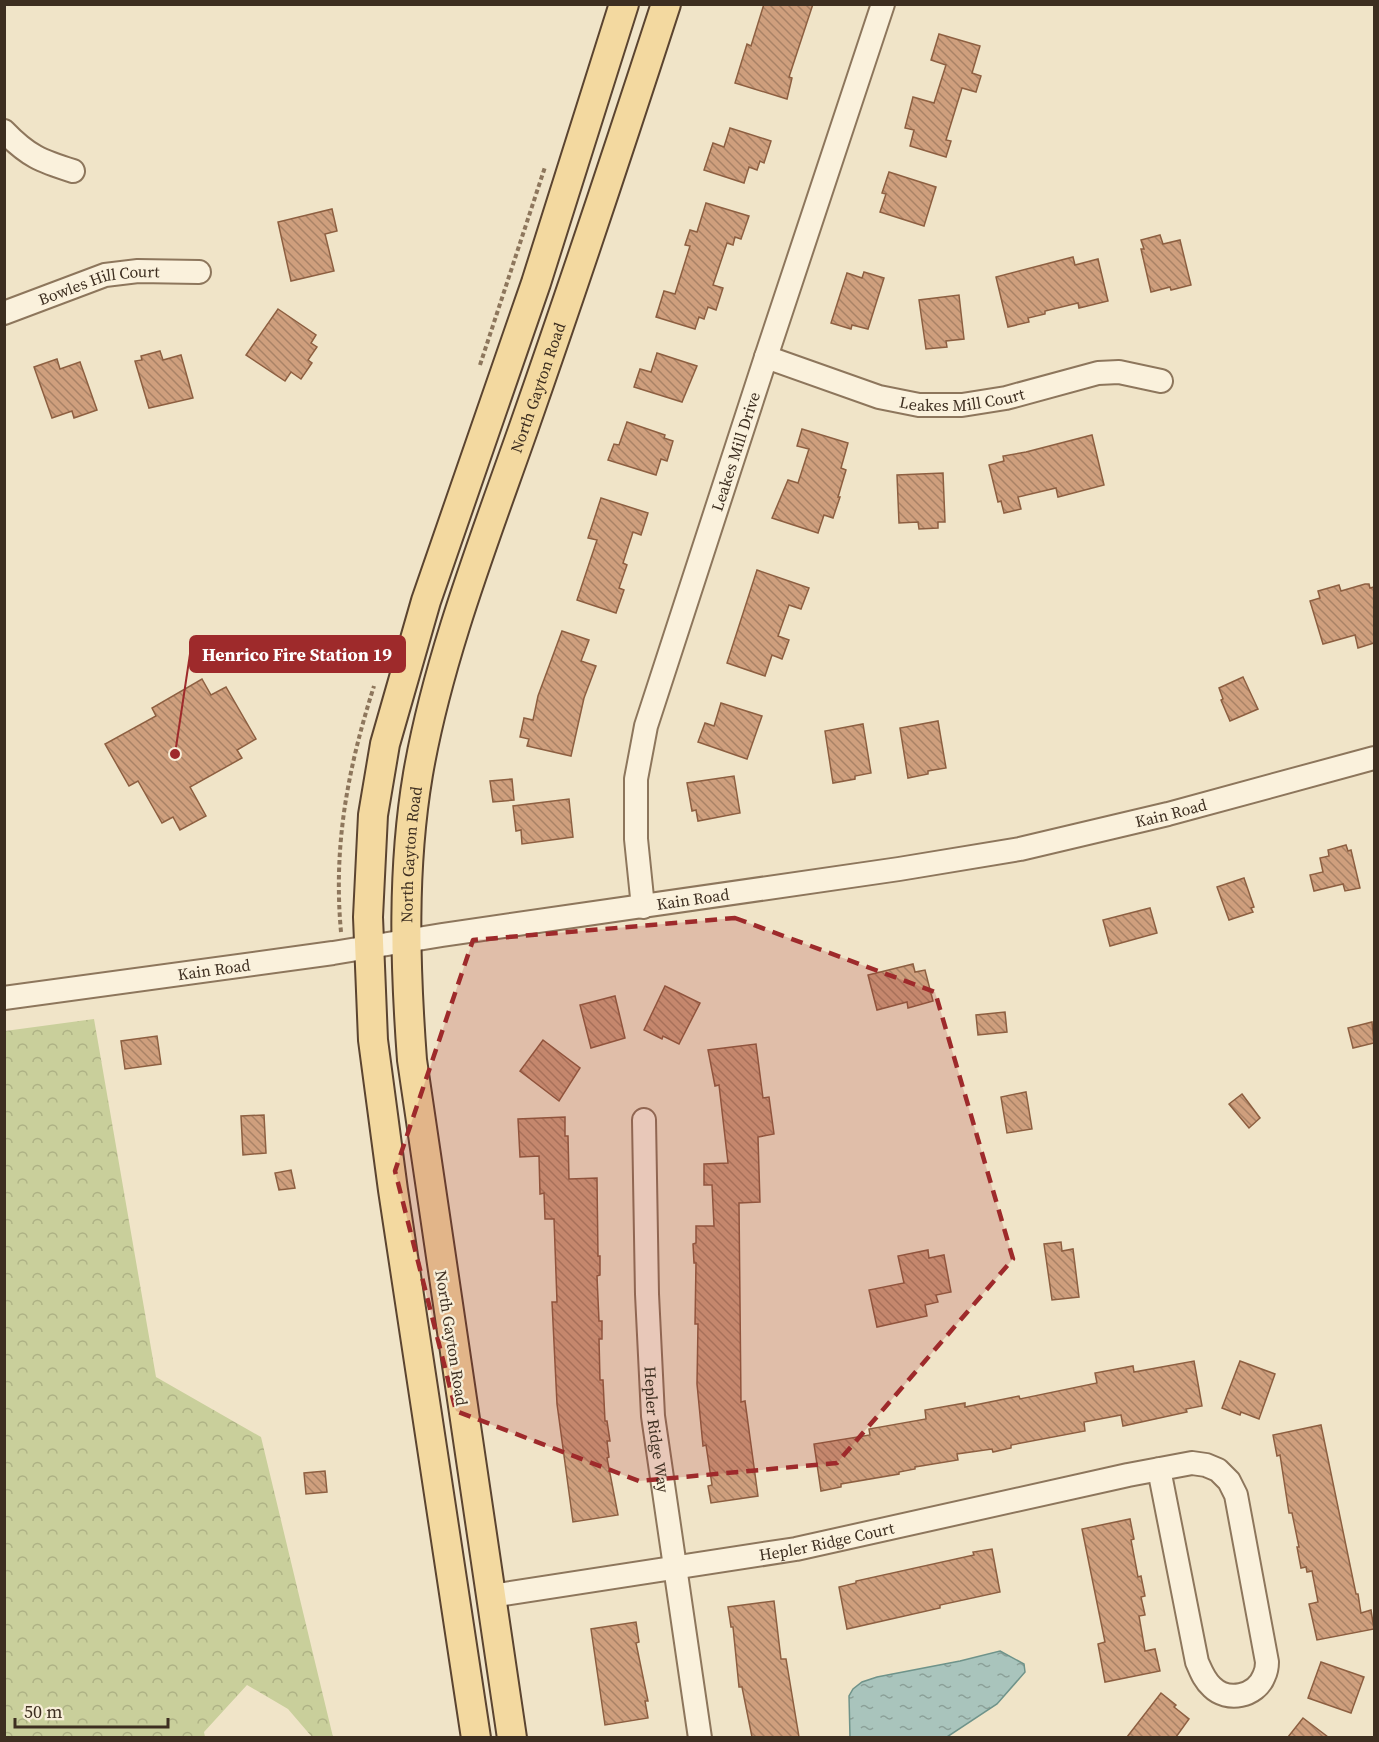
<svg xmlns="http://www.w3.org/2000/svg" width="1379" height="1742" font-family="'Source Serif 4',serif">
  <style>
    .forest { fill: url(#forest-crowns) }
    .water { fill: url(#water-ripples); stroke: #6f938a; stroke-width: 1.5 }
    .building { fill: url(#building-back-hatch); stroke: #8d5f41; stroke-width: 1.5 }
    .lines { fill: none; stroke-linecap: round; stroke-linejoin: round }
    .minor-casing { stroke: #8d765c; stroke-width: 26 }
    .major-casing { stroke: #5b4430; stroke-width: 32 }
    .path { stroke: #8d765c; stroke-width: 4; stroke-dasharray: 4.5 3; stroke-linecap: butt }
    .minor { stroke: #faf1dc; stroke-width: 22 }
    .major { stroke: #f3d9a0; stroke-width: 28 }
    .marked { fill: #9e2a2b; fill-opacity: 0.2; stroke: #9e2a2b; stroke-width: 4.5; stroke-dasharray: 12 8; stroke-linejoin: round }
    .labels { text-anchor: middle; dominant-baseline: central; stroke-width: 4.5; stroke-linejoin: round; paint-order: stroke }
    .street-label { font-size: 16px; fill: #3d2e20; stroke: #f7eed8 }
    .leader { fill: none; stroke: #9e2a2b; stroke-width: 2 }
    .callout-dot { fill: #9e2a2b; stroke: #f7eed8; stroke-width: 2 }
    .callout { fill: #9e2a2b; stroke: #9e2a2b; stroke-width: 2 }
    .callout-label { font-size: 18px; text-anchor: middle; font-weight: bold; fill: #fff }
  </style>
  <defs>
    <pattern id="forest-crowns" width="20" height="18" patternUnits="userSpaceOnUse" patternTransform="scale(1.5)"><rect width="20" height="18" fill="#c9cf9b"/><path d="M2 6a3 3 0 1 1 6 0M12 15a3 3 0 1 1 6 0" fill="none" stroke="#aeb285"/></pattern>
    <pattern id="water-ripples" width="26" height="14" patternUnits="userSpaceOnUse" patternTransform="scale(1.5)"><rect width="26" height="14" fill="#a9c4bc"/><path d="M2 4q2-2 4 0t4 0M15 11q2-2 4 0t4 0" fill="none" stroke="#8ba098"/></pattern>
    <pattern id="building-back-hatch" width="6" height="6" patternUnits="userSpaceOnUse" patternTransform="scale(1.5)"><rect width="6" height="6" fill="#cf9f7d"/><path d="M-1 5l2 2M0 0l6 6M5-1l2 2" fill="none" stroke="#a98266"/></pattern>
  </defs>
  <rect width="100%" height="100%" fill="#f0e4c8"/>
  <!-- forest -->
  <path class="forest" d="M94,1019L156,1377L261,1437L333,1737H312L288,1709L247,1685L204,1732L205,1737H5V1031Z"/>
  <!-- water -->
  <path class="water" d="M1000,1651L1024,1664L1025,1672L997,1704L947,1737H850L849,1696L853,1689L862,1682L877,1677L960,1661Z"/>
  <!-- building -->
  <g class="building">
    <path d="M764,4H813L789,77L792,78L787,99L735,83L747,44L751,46Z"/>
    <path d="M939,34L980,46L972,73L981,76L976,92L962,88L946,140L951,141L946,157L910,146L914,130L905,128L913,97L934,103L946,65L931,60Z"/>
    <path d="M730,128L771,141L764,163L760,161L757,170L749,167L744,183L704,170L713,143L724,147Z"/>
    <path d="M889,172L936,187L924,226L880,212L886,194L882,193Z"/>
    <path d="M706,203L749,216L741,239L735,237L733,245L727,243L713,285L723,288L716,310L708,307L704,319L699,317L695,329L656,317L664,291L675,294L690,246L685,245L690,230L697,232Z"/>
    <path d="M332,209L337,231L325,234L334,271L291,281L278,222Z"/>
    <path d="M1160,235L1163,244L1180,240L1191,285L1171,290L1170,287L1151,292L1141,249H1144L1141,240Z"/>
    <path d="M1073,257L1075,265L1098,259L1108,301L1079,308L1078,303L1045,311V314L1028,318L1029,322L1008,327L996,277Z"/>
    <path d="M864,272L884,278L868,329L852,325L851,329L831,323L847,273L862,278Z"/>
    <path d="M959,295L964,339L946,341L947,347L926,349L919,300Z"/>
    <path d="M278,309L316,335L311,343L317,347L308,360L312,363L301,379L291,372L285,381L246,355Z"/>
    <path d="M160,351L163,360L181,355L193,398L149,408L135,361L142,360L141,356Z"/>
    <path d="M657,353L697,366L682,402L634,387L640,369L651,372Z"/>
    <path d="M57,359L60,369L80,362L97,410L74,418L72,411L52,418L34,367Z"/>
    <path d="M627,422L665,435L664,438L673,441L667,461L661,459L656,475L608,460L614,444L619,445Z"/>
    <path d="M802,429L848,443L841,468L846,470L838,497H840L833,518L824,515L818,533L772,518L788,480L798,483L809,449L797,446Z"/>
    <path d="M1092,435L1104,485L1058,497L1056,488L1018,497L1021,509L1004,513L1001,501L998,502L989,465L1004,461L1003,456L1026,452Z"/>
    <path d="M943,473L945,522H938V528L919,529L918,522L899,523L897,475Z"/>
    <path d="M601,498L648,513L641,535L633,532L623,563L627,565L619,588L624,590L616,613L577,600L597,540L588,538Z"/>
    <path d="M757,570L809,588L801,609L789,605L778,636L789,640L782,659L772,655L765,676L727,663Z"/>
    <path d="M1365,584H1369L1370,588L1374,587V643L1358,648L1355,635L1323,644L1310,601L1320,598L1318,591L1339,585L1341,591Z"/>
    <path d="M562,631L589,640L581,661L596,666L584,698L571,756L527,746L529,739L520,737L524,718L533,720L538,696Z"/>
    <path d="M1243,677L1258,709L1230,721L1221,700L1223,699L1219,688Z"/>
    <path d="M202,679L211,695L226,687L256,739L237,750L242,758L190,787L206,816L180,830L173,817L162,823L138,781L129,786L105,744L156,716L152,708Z"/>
    <path d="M721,703L762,716L747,759L698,742L705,723L714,726Z"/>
    <path d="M938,721L946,768L928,771V774L908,778L900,728Z"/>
    <path d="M863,724L871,773L855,776V779L833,783L825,731Z"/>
    <path d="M734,776L740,813L698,821L696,810L692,811L687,783Z"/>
    <path d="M512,779L514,800L493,802L490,781Z"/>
    <path d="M569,799L573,837L522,844L521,830L516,831L513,806Z"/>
    <path d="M1346,845L1348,851L1351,850L1360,888L1345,891L1343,884L1314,891L1310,875L1323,872L1320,858L1329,856L1328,850Z"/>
    <path d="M1244,878L1254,907L1251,908L1253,912L1229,920L1217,887Z"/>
    <path d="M1150,908L1157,933L1110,946L1103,920Z"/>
    <path d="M913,964L915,972L925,970L933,1001L908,1008L907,1002L877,1010L868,975Z"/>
    <path d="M665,986L700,1003L679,1044L663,1036L662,1039L644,1030Z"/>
    <path d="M615,996L625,1038L591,1048L580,1005Z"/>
    <path d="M1005,1012L1007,1032L978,1035L976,1015Z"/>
    <path d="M1372,1022L1374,1043L1353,1048L1348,1028Z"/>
    <path d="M157,1036L161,1064L125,1069L121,1041Z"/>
    <path d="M543,1040L580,1068L559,1101L520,1071Z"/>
    <path d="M756,1044L763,1098L769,1097L774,1134L758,1137L760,1202L739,1203L741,1402L745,1401L758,1496L711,1503L708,1486L712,1485L706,1445L703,1446L697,1384L698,1324H695L696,1263H694L693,1244L696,1243V1226H714L712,1185H704V1164L728,1163L719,1085L715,1086L708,1050Z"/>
    <path d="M1026,1092L1032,1129L1007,1133L1001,1097Z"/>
    <path d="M1242,1094L1260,1118L1249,1128L1229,1104Z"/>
    <path d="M264,1115L266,1153L243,1155L241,1116Z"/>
    <path d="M565,1117V1136H568L569,1179L597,1178L598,1256H600V1275L597,1276L599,1321H602V1339H599L600,1380H603L605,1421H607L610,1441H607L609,1457L607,1458L618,1515L573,1522L557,1404L552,1302H557L554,1219H545L544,1193L540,1194L539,1156L520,1157L518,1119Z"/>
    <path d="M291,1170L295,1188L279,1190L275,1173Z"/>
    <path d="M1061,1242L1062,1251L1073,1249L1079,1297L1052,1300L1044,1244Z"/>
    <path d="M928,1250L929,1258L944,1255L951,1292L936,1295L938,1302L925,1305L927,1316L877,1327L869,1290L904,1283L898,1256Z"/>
    <path d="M1194,1361L1202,1406L1186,1409L1187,1412L1123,1426L1121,1415L1084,1422L1085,1431L1011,1445V1448L993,1452L992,1449L957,1454L958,1460L915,1467V1469L899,1472V1474L841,1484V1487L821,1491L814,1444L870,1435L869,1429L926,1419L925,1410L965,1403V1407L1019,1396L1020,1399L1097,1383L1095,1373L1133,1366L1134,1372Z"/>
    <path d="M1240,1361L1275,1374L1259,1419L1241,1412L1240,1415L1222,1408Z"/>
    <path d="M1321,1425L1356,1594H1358L1361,1613L1371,1610L1374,1629L1317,1640L1309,1604L1318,1602L1312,1571L1307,1572L1306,1567L1301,1568L1297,1547H1299L1292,1513H1289L1280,1455L1277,1456L1273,1435Z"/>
    <path d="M325,1471L327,1492L306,1494L304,1473Z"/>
    <path d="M1130,1519L1134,1539L1131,1540L1138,1577L1141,1576L1145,1596L1141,1597L1145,1615L1139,1616L1145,1651L1155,1649L1160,1671L1105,1682L1098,1644L1105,1642L1082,1529Z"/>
    <path d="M992,1549L1000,1592L940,1605V1608L847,1629L839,1587L856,1583V1581L974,1555L973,1552Z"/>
    <path d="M774,1601L781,1659H786L799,1737H752L742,1687H739L733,1627H731L728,1607Z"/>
    <path d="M636,1622L639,1642L636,1643L648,1701H645L648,1718L605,1725L591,1629Z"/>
    <path d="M1321,1662L1364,1677L1351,1713L1308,1698Z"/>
    <path d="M1161,1693L1176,1705L1174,1707L1189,1719L1176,1737H1127Z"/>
    <path d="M1303,1718L1328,1737H1288Z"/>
  </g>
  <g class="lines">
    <!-- minor casing -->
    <g class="minor-casing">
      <g id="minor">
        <path d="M4,131C28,156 41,161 73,171"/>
        <path id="s1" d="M4,313L105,275L138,271L199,272"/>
        <path id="s2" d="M766,357L879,397L919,405H962L1006,398L1098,373L1119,372L1161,381"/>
        <path id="s3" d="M643,907L636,839V779L646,726L766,357L883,4"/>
        <path id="s4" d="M4,998L333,953L442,935L899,869L1020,849L1168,814L1374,758"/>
        <path id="s5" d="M644,1120L647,1294L653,1416L700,1738"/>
        <path id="s6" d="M491,1596L796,1549L1128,1475L1192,1463L1206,1465L1218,1470L1229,1481L1236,1495L1267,1662C1267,1667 1266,1672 1264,1676C1256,1697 1227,1702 1212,1687C1204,1680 1201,1671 1197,1662L1159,1469"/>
      </g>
    </g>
    <!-- major casing -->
    <g class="major-casing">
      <g id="major">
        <path d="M476,1738L393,1190L373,1040L368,917L373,815L385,744L426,601L536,283L624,4"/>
        <path id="s7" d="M512,1738L412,1060C405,965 402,869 418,774C438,658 485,538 524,427C573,287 620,146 666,4"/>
      </g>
    </g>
    <!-- path -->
    <g class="path">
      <path d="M480,365L545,167"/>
      <path d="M341,932C333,845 348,768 374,686"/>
    </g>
    <!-- minor -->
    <use href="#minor" class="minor"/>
    <!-- major -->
    <use href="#major" class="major"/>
  </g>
  <!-- marked area -->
  <path class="marked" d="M735,918L935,992L1013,1259L837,1463L639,1481L456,1411L395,1171L473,940Z"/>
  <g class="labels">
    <!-- street labels -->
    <g class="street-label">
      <text stroke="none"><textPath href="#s1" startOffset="100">Bowles Hill Court</textPath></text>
      <text stroke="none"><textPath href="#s7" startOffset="1377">North Gayton Road</textPath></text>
      <text stroke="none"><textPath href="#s2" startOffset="204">Leakes Mill Court</textPath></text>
      <text stroke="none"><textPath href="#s3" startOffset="471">Leakes Mill Drive</textPath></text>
      <text stroke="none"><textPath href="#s4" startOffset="1182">Kain Road</textPath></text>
      <text stroke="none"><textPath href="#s7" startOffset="891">North Gayton Road</textPath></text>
      <text stroke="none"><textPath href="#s4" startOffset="696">Kain Road</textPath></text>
      <text stroke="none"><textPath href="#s4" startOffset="212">Kain Road</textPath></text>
      <text transform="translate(452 1338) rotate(81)">North Gayton Road</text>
      <text stroke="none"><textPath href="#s5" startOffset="310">Hepler Ridge Way</textPath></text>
      <text stroke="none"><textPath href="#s6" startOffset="340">Hepler Ridge Court</textPath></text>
    </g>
  </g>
  <!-- callouts -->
  <path class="leader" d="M175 754L190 654"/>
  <circle class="callout-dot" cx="175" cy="754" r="6"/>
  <rect class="callout" x="190" y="636" width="215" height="36" rx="6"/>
  <g class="callout-label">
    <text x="297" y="661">Henrico Fire Station 19</text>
  </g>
  <!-- border -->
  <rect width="1379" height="1742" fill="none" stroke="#3d2e20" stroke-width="12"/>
  <!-- scale -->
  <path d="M15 1718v9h153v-9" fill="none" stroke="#3d2e20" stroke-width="3"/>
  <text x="24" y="1718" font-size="18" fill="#3d2e20" stroke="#f7eed8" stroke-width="4.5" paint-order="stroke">50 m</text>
</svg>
